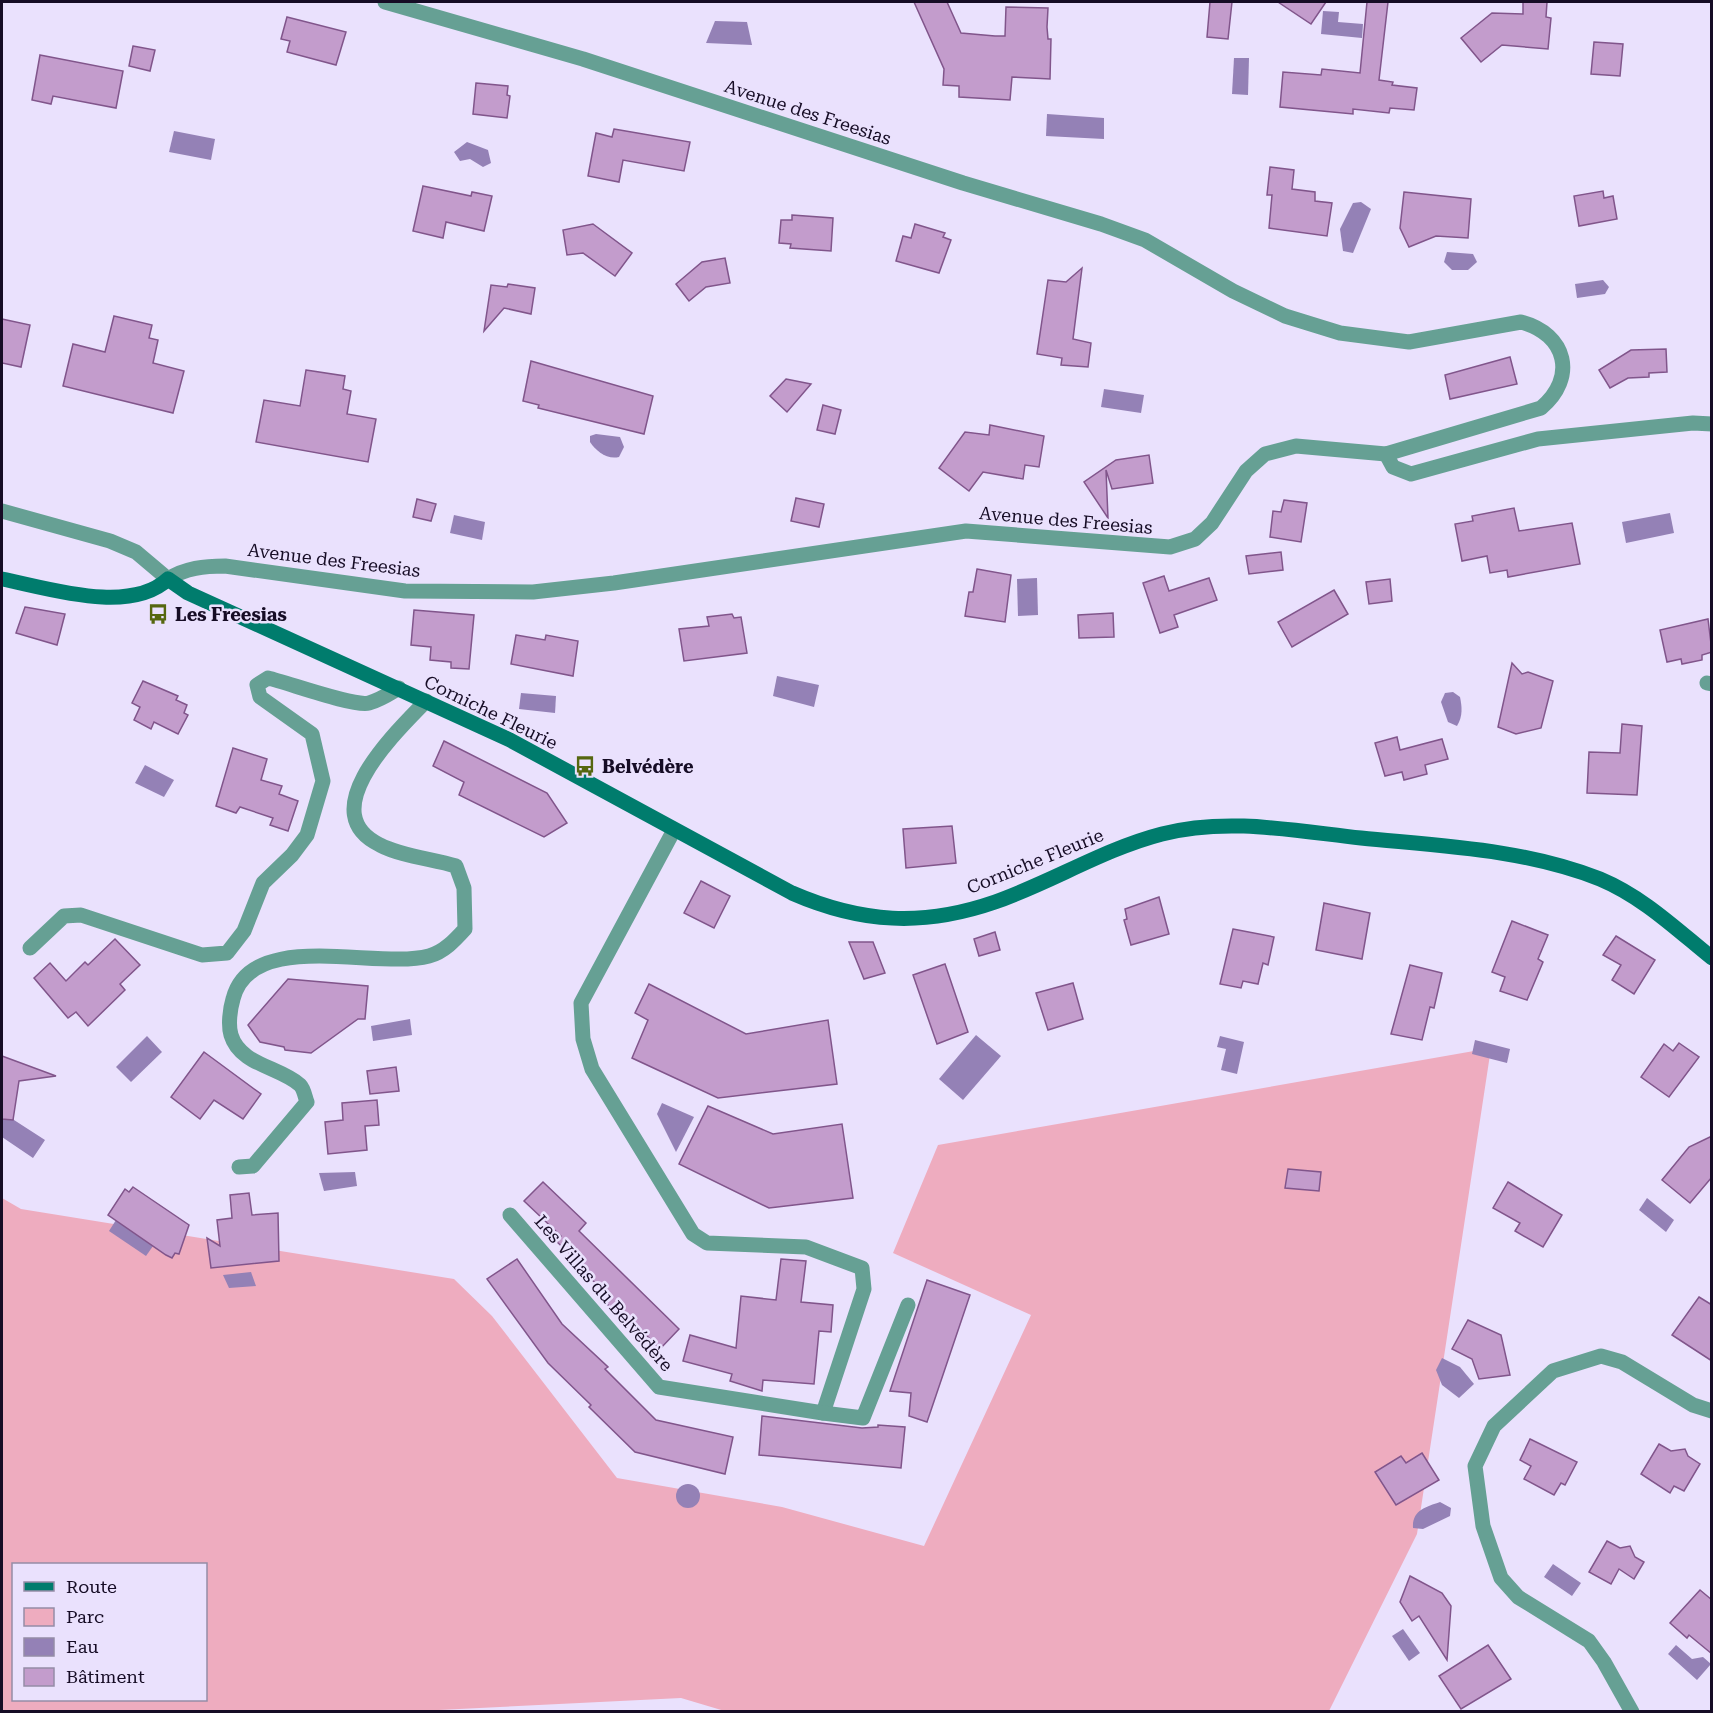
<svg xmlns="http://www.w3.org/2000/svg" width="1713" height="1713" font-family="'Roboto Serif',serif">
  <style>
    .green { fill: #eeacbf; fill-rule: evenodd }
    .water { fill: #9481b6 }
    .building { fill: #c39ccc; stroke: #81558b; stroke-width: 1.5 }
    .lines { fill: none; stroke-linecap: round; stroke-linejoin: round }
    .minor { stroke: #66a094; stroke-width: 15 }
    .tertiary { stroke: #66a094; stroke-width: 15 }
    .secondary { stroke: #007c6d; stroke-width: 15 }
    .labels { text-anchor: middle; dominant-baseline: central; stroke-width: 5; stroke-linejoin: round; paint-order: stroke }
    .street-label { font-size: 18px; fill: #160c25; stroke: #eae1fd }
    .poi-label { font-size: 18px; font-weight: bold; fill: #160c25; stroke: #eae1fd; text-anchor: start }
  </style>
  <rect width="100%" height="100%" fill="#eae1fd"/>
  <!-- green -->
  <path class="green" d="M1491,1048L1417,1534L1329,1711L728,1712L681,1698L398,1712L2,1711V1198L21,1209L454,1279L492,1316L617,1478L782,1507L924,1546L1031,1315L893,1253L938,1145ZM14,1564H206V1700H14Z"/>
  <!-- water -->
  <g class="water">
    <path d="M1323,11L1339,12L1338,22L1363,24L1362,38L1321,34Z"/>
    <path d="M715,21L747,22L752,45L706,43Z"/>
    <path d="M1234,58H1249L1248,95L1232,94Z"/>
    <path d="M1047,114L1104,118V139L1046,136Z"/>
    <path d="M174,131L215,139L211,160L169,152Z"/>
    <path d="M467,142L488,150L491,163L483,167L470,159L460,161L454,152Z"/>
    <path d="M1361,202L1371,209L1353,253L1343,251L1340,229L1353,203Z"/>
    <path d="M1447,252L1473,254L1477,262L1468,270H1452L1444,262Z"/>
    <path d="M1603,280L1609,287L1605,294L1577,298L1575,284Z"/>
    <path d="M1104,389L1144,395L1141,413L1101,407Z"/>
    <path d="M596,434L620,437L624,447L619,457C607,460 596,451 590,442V436Z"/>
    <path d="M1670,513L1674,533L1626,543L1622,522Z"/>
    <path d="M454,515L485,522L482,540L450,533Z"/>
    <path d="M1037,578L1038,615L1018,616L1017,579Z"/>
    <path d="M777,676L819,685L814,707L773,696Z"/>
    <path d="M1453,692L1460,697C1462,707 1463,716 1457,726L1448,722L1441,702L1445,693Z"/>
    <path d="M521,693L556,696L555,713L519,709Z"/>
    <path d="M145,765L174,780L164,797L135,783Z"/>
    <path d="M410,1019L412,1035L373,1041L371,1026Z"/>
    <path d="M976,1035L1001,1056L963,1100L939,1079Z"/>
    <path d="M147,1036L162,1052L131,1082L116,1067Z"/>
    <path d="M1220,1036L1244,1042L1237,1074L1221,1070L1226,1049L1217,1047Z"/>
    <path d="M1475,1040L1510,1049L1507,1063L1472,1054Z"/>
    <path d="M662,1103L694,1117L676,1152L657,1114Z"/>
    <path d="M13,1113L14,1120L45,1140L33,1158L2,1137V1115Z"/>
    <path d="M355,1172L357,1186L324,1191L319,1173Z"/>
    <path d="M1647,1198L1674,1220L1666,1232L1639,1210Z"/>
    <path d="M116,1220L153,1246L146,1256L109,1231Z"/>
    <path d="M251,1272L256,1286L229,1288L223,1275Z"/>
    <path d="M1442,1358L1460,1367L1474,1384L1459,1398L1442,1385L1436,1370Z"/>
    <circle cx="688" cy="1496" r="12"/>
    <path d="M1440,1502L1451,1508L1450,1516L1423,1529L1413,1528C1412,1510 1426,1507 1440,1502Z"/>
    <path d="M1553,1564L1581,1583L1572,1596L1544,1577Z"/>
    <path d="M1403,1629L1420,1653L1409,1661L1392,1636Z"/>
    <path d="M1676,1645L1692,1659L1703,1657L1711,1664L1697,1680L1668,1654Z"/>
  </g>
  <!-- building -->
  <g class="building">
    <path d="M914,2H947L961,33L995,36H1005L1006,7L1048,8L1047,27L1048,39H1051L1050,79L1012,77L1010,100L959,97V86L943,85L944,69Z"/>
    <path d="M1210,2H1232L1228,39L1207,37Z"/>
    <path d="M1278,2H1326L1311,24Z"/>
    <path d="M1367,2H1388L1379,80L1393,82L1392,85L1417,88L1414,110L1390,108L1389,113L1353,109V114L1280,107L1283,72L1321,75L1322,69L1360,73Z"/>
    <path d="M1523,2H1547L1546,17L1551,18L1548,49L1502,45L1481,62L1461,38L1492,13L1523,14Z"/>
    <path d="M287,17L346,32L336,65L287,52L290,41L281,39Z"/>
    <path d="M1594,42L1623,44L1620,76L1591,74Z"/>
    <path d="M133,46L155,50L150,71L129,66Z"/>
    <path d="M40,55L123,71L116,108L53,96L51,104L32,100Z"/>
    <path d="M476,83L508,86L507,95L510,96L507,118L473,114Z"/>
    <path d="M614,129L690,142L684,171L623,160L619,182L588,176L596,133L612,137Z"/>
    <path d="M1270,167L1294,170L1292,189L1315,192V201L1332,203L1327,236L1269,228L1272,195H1267Z"/>
    <path d="M423,186L471,196L472,192L492,196L484,231L446,222L443,238L413,231Z"/>
    <path d="M1603,191L1604,198L1613,196L1617,219L1579,226L1574,196Z"/>
    <path d="M1404,192L1471,199L1468,238L1436,236L1409,247L1400,228Z"/>
    <path d="M792,215L833,218L831,251L790,248L791,244L779,243L781,220H792Z"/>
    <path d="M593,224L632,253L615,276L583,253L567,255L563,230Z"/>
    <path d="M915,224L945,233L943,237L951,240L939,273L896,261L903,236L911,238Z"/>
    <path d="M725,258L730,283L706,287L689,301L676,284L702,262Z"/>
    <path d="M1082,268L1073,339L1091,343L1088,367L1061,365L1062,358L1037,354L1048,280L1066,282Z"/>
    <path d="M508,284L535,288L531,314L504,308L484,331L491,285L507,287Z"/>
    <path d="M114,316L152,325L149,338L158,340L153,363L184,371L173,413L63,386L73,344L105,352Z"/>
    <path d="M2,319L30,325L21,367L2,363Z"/>
    <path d="M1666,349L1667,372L1649,373V377L1628,378L1610,388L1599,370L1631,350Z"/>
    <path d="M1510,357L1517,384L1450,399L1445,375Z"/>
    <path d="M531,361L653,396L644,434L538,408L539,405L523,401Z"/>
    <path d="M306,370L345,376L343,389L351,391L347,414L376,419L368,462L256,442L264,400L300,406Z"/>
    <path d="M786,379L811,384L787,412L770,396Z"/>
    <path d="M823,405L841,410L835,434L817,430Z"/>
    <path d="M990,425L1044,436L1039,467L1025,465L1023,479L983,472L969,491L939,468L965,432L989,435Z"/>
    <path d="M1149,455L1153,483L1112,489L1106,470L1108,518L1084,482L1116,460Z"/>
    <path d="M796,498L824,504L819,527L791,521Z"/>
    <path d="M417,499L436,504L431,521L413,517Z"/>
    <path d="M1284,500L1307,503L1301,542L1270,537L1273,511L1281,512Z"/>
    <path d="M1514,508L1519,531L1572,523L1580,564L1508,577L1507,570L1490,573L1487,556L1462,561L1455,524L1473,521L1472,516Z"/>
    <path d="M1281,552L1283,570L1249,574L1246,556Z"/>
    <path d="M977,569L1011,575L1005,622L965,616L969,592H973Z"/>
    <path d="M1164,576L1169,591L1209,578L1217,600L1174,615L1178,627L1160,633L1143,583Z"/>
    <path d="M1390,579L1392,601L1369,604L1366,582Z"/>
    <path d="M1334,590L1348,614L1292,647L1278,622Z"/>
    <path d="M25,607L65,614L57,645L16,633Z"/>
    <path d="M414,610L474,615L469,669L451,668V662L430,660L431,647L411,645Z"/>
    <path d="M1113,613L1114,637L1079,638L1078,615Z"/>
    <path d="M732,614L734,618L741,617L747,653L684,661L679,629L709,626L707,617Z"/>
    <path d="M1708,619L1712,652L1702,655V660L1682,664L1681,659L1667,662L1660,630Z"/>
    <path d="M516,635L545,640L546,635L578,641L573,676L511,664Z"/>
    <path d="M1512,663L1522,674L1528,672L1553,681L1541,728L1516,734L1498,727Z"/>
    <path d="M143,681L178,696L176,700L187,705L184,713L188,715L178,734L154,722L151,729L134,720L140,707L132,703Z"/>
    <path d="M1622,724L1642,726L1637,795L1587,793L1589,752L1620,753Z"/>
    <path d="M1397,737L1400,750L1442,739L1448,759L1425,765L1427,774L1404,780L1402,772L1385,776L1375,743Z"/>
    <path d="M444,741L547,793L567,823L544,837L459,795L464,782L433,766Z"/>
    <path d="M233,748L267,759L261,780L282,786L279,794L298,801L288,831L270,825L273,818L240,807L236,813L216,806Z"/>
    <path d="M952,826L956,863L906,868L903,829Z"/>
    <path d="M701,881L730,896L714,928L684,913Z"/>
    <path d="M1159,897L1169,934L1131,945L1124,920L1127,919L1125,909Z"/>
    <path d="M1324,903L1370,913L1362,959L1316,950Z"/>
    <path d="M1512,921L1548,935L1538,959L1543,962L1527,1000L1500,991L1505,977L1492,972Z"/>
    <path d="M1233,929L1274,937L1268,965L1263,963L1258,984L1243,981L1241,988L1220,984Z"/>
    <path d="M995,932L1000,950L979,956L974,939Z"/>
    <path d="M1616,936L1655,960L1634,994L1612,980L1621,965L1603,955Z"/>
    <path d="M115,939L140,965L120,984L125,990L88,1026L76,1012L68,1018L34,978L50,963L66,981L85,962L88,965Z"/>
    <path d="M849,942H873L885,973L864,979Z"/>
    <path d="M945,964L968,1032L937,1044L913,975Z"/>
    <path d="M1410,965L1442,973L1434,1008L1430,1007L1422,1040L1391,1034Z"/>
    <path d="M288,979L368,986L365,1019H358L311,1053L285,1050L284,1047L260,1042L248,1025Z"/>
    <path d="M1073,983L1083,1019L1048,1030L1036,993Z"/>
    <path d="M649,984L746,1034L828,1020L837,1084L718,1098L632,1058L648,1020L635,1013Z"/>
    <path d="M1679,1043L1699,1057L1669,1097L1641,1077L1664,1044L1673,1051Z"/>
    <path d="M204,1052L261,1094L243,1119L214,1100L200,1119L171,1097Z"/>
    <path d="M2,1056L56,1076L19,1081L13,1120L2,1119Z"/>
    <path d="M396,1067L399,1091L370,1094L367,1071Z"/>
    <path d="M377,1100L379,1125L365,1126L367,1150L328,1154L325,1122L343,1120L342,1103Z"/>
    <path d="M708,1106L773,1134L842,1124L853,1198L769,1208L679,1164Z"/>
    <path d="M1712,1136V1177L1690,1203L1662,1180L1689,1147Z"/>
    <path d="M1288,1169L1321,1172L1319,1191L1285,1188Z"/>
    <path d="M543,1182L586,1223L579,1231L679,1329L660,1349L624,1313L620,1317L601,1298L606,1293L569,1258L571,1255L557,1242L561,1236L524,1201Z"/>
    <path d="M1508,1182L1562,1215L1543,1247L1515,1231L1520,1223L1493,1208Z"/>
    <path d="M133,1187L189,1225L179,1254L175,1253L172,1258L166,1255L108,1215L125,1189L129,1192Z"/>
    <path d="M249,1193L252,1215L278,1213L279,1261L211,1268L207,1238L220,1246L217,1220L232,1218L230,1195Z"/>
    <path d="M517,1259L562,1324L608,1367L605,1369L656,1420L733,1437L725,1474L635,1452L589,1407L591,1405L548,1363L487,1279Z"/>
    <path d="M781,1259L806,1261L801,1302L833,1305L831,1332L819,1331L814,1384L763,1380L762,1391L730,1381L732,1374L683,1361L690,1335L736,1348L741,1296L776,1300Z"/>
    <path d="M927,1280L970,1295L927,1422L909,1416L911,1393L890,1391Z"/>
    <path d="M1699,1297L1712,1305V1361L1672,1335Z"/>
    <path d="M1468,1320L1501,1335L1510,1375L1479,1379L1472,1359L1452,1349Z"/>
    <path d="M762,1416L862,1428L878,1427V1425L905,1427L901,1468L759,1455Z"/>
    <path d="M1530,1439L1577,1462L1565,1485L1561,1483L1554,1495L1524,1479L1531,1466L1520,1460Z"/>
    <path d="M1659,1444L1671,1451L1685,1449L1688,1456L1700,1464L1684,1491L1674,1486L1670,1493L1641,1474Z"/>
    <path d="M1422,1453L1439,1480L1396,1505L1375,1472L1401,1456L1406,1463Z"/>
    <path d="M1607,1541L1620,1548L1630,1546L1635,1557L1644,1562L1634,1579L1619,1569L1611,1584L1589,1572Z"/>
    <path d="M1410,1576L1442,1593L1451,1606L1447,1660L1419,1616L1412,1621L1400,1602Z"/>
    <path d="M1700,1590L1712,1600V1654L1689,1635L1687,1638L1670,1623Z"/>
    <path d="M1488,1645L1511,1679L1461,1709L1439,1676Z"/>
  </g>
  <g class="lines">
    <!-- minor -->
    <g class="minor">
      <path d="M1386,454L1393,467L1411,474L1538,439L1693,423L1712,424"/>
      <path d="M168,579C186,568 204,566 225,566L405,591L533,592L614,583L966,531L1170,547L1195,539L1212,523L1246,471L1265,454L1296,446L1386,454L1541,408C1577,378 1567,334 1521,322L1409,342L1340,333L1285,316L1233,291L1145,240L1101,224L963,183L583,59L385,2"/>
      <path d="M1707,683L1712,684"/>
      <path d="M30,948L64,916L81,915L202,955L227,953L244,931L263,883L292,855L307,835L323,781L312,734L260,697L257,685L268,678C289,683 354,707 369,703C380,700 389,694 399,688"/>
      <path d="M239,1167L253,1166L307,1102C305,1097 304,1089 300,1085C280,1067 240,1065 231,1035C228,1025 230,1009 233,999C251,928 377,970 429,956C444,952 455,940 465,929L464,888L456,866C433,859 401,856 380,845C311,812 398,730 426,701"/>
      <path d="M510,1215L659,1387L823,1413L864,1289L862,1268L806,1247L707,1243L693,1234L592,1069L583,1039L581,1003L674,830"/>
      <path d="M823,1413L863,1418L908,1305"/>
      <path d="M1632,1712L1604,1662L1589,1641L1518,1597L1501,1578L1483,1526L1475,1466L1494,1426L1553,1371L1601,1356L1622,1362L1693,1405L1712,1411"/>
    </g>
    <!-- tertiary -->
    <path class="tertiary" d="M2,511L110,541L136,552L168,579"/>
    <!-- secondary -->
    <path class="secondary" d="M2,579C48,588 130,615 168,579L188,593L510,740L792,893C861,923 923,927 995,902C1052,882 1104,849 1162,834C1227,817 1296,831 1361,838C1442,846 1524,849 1600,879C1643,897 1676,929 1712,958"/>
  </g>
  <!-- icons -->
  <defs>
    <g id="bus-bare" transform="scale(1.62)"><path d="M-5-6H5V4H4V6H2V4H-2V6H-4V4H-5ZM-3.5-4V0h7V-4ZM-3.5 1.2v1.5H-2V1.2ZM2 1.2v1.5H3.5V1.2Z" fill="#566710" stroke="#eae1fd" stroke-width="2.5" paint-order="stroke"/></g>
  </defs>
  <g fill-rule="evenodd">
    <use href="#bus-bare" x="158" y="614"/>
    <use href="#bus-bare" x="585" y="766"/>
  </g>
  <g class="labels">
    <!-- street labels -->
    <g class="street-label">
      <text transform="translate(808 112) rotate(18)">Avenue des Freesias</text>
      <text transform="translate(1066 520) rotate(5)">Avenue des Freesias</text>
      <text transform="translate(334 560) rotate(7)">Avenue des Freesias</text>
      <text transform="translate(491 712) rotate(26)">Corniche Fleurie</text>
      <text transform="translate(1035 861) rotate(-22)">Corniche Fleurie</text>
      <text transform="translate(604 1293) rotate(49)">Les Villas du Belvédère</text>
    </g>
    <!-- poi labels -->
    <g class="poi-label">
      <text x="175" y="614">Les Freesias</text>
      <text x="602" y="766">Belvédère</text>
    </g>
  </g>
  <!-- border -->
  <rect width="1713" height="1713" fill="none" stroke="#160c25" stroke-width="6"/>
  <!-- legend -->
  <rect x="12" y="1563" width="195" height="138" fill="#eae1fd" stroke="#958ca7" stroke-width="1.5"/>
  <rect x="24" y="1582" width="30" height="9" fill="#007c6d" stroke="#958ca7" stroke-width="1.5"/>
  <text x="66" y="1593" font-size="18" fill="#160c25">Route</text>
  <rect x="24" y="1608" width="30" height="18" fill="#eeacbf" stroke="#958ca7" stroke-width="1.5"/>
  <text x="66" y="1623" font-size="18" fill="#160c25">Parc</text>
  <rect x="24" y="1638" width="30" height="18" fill="#9481b6" stroke="#958ca7" stroke-width="1.5"/>
  <text x="66" y="1653" font-size="18" fill="#160c25">Eau</text>
  <rect x="24" y="1668" width="30" height="18" fill="#c39ccc" stroke="#958ca7" stroke-width="1.5"/>
  <text x="66" y="1683" font-size="18" fill="#160c25">Bâtiment</text>
</svg>
